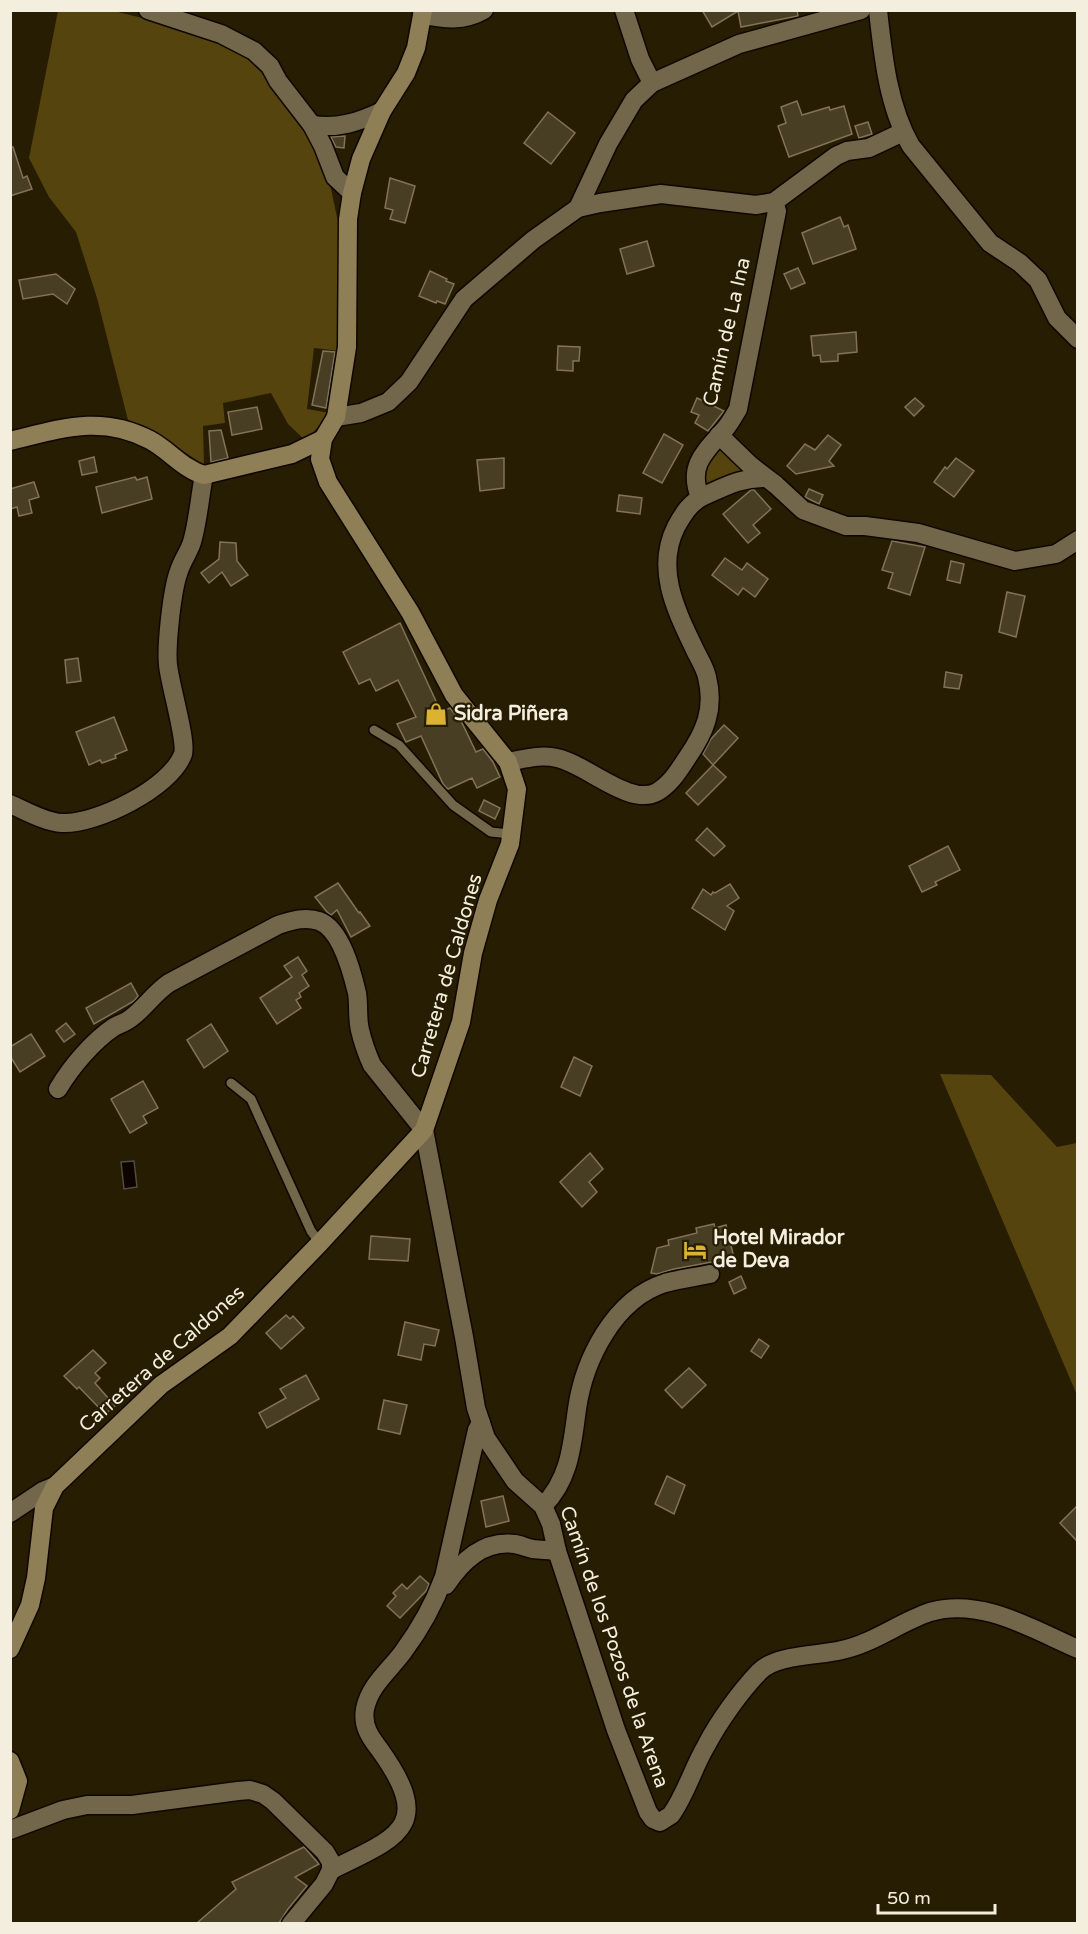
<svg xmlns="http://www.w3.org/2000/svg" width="1088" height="1934" font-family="'Varela Round',sans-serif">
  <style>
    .green { fill: #56440e }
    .water { fill: #0d0400; stroke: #524a43; stroke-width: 1.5 }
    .building { fill: #483e23; stroke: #7f7458; stroke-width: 1.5 }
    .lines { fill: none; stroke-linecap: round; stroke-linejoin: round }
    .lane-casing { stroke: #100700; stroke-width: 12 }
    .street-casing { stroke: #100700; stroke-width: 21 }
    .secondary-casing { stroke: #100700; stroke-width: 21 }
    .lane { stroke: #72674b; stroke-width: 9 }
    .street { stroke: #72674b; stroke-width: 18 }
    .secondary { stroke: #8e7f57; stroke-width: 18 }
    .labels { text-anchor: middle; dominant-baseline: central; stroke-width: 4.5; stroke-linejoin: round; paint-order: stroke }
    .street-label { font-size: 20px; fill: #f4eede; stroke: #271d03 }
    .poi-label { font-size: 20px; font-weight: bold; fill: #f4eede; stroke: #271d03; text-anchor: start }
  </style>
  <rect width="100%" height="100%" fill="#271d03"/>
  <!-- green -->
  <g class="green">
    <path d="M58,11H114L198,32L245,52L261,69L307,130L331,189L341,236L340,351L314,348L307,409L330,413L306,441L288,424L271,393L223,403L225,423L203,426L204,465L154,432L128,420L97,298L76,232L49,197L29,158Z"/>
    <path d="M721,442L748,468L701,489L703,467Z"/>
    <path d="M940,1074L991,1075L1057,1147L1077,1143V1395Z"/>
  </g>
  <!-- water -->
  <path class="water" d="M134,1161L137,1187L124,1189L121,1162Z"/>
  <!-- building -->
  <g class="building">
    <path d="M702,10H797L798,16L741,27L738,11L712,27Z"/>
    <path d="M797,101L802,115L829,107L830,110L844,106L852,134L789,157L778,126L786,123L781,107Z"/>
    <path d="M548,112L575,133L551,164L524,143Z"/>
    <path d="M868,122L872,134L859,138L855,126Z"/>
    <path d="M345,136L344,148L336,147L331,137Z"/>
    <path d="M10,147H13L23,178L27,176L32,189L10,196Z"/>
    <path d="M390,178L415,186L405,223L390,219L393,210L385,208Z"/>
    <path d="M840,217L844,227L848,225L856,249L813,264L802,233Z"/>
    <path d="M647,241L654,266L627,274L620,249Z"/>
    <path d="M798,268L805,283L791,289L784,274Z"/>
    <path d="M430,271L447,279L446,281L454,284L445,304L437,301L436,303L419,296Z"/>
    <path d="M56,274L75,289L67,304L53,294L23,299L19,280Z"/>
    <path d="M856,332L857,352L838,354V361L821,362L820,355L813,356L811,336Z"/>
    <path d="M558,346L580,347L579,361H573V371L557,370Z"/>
    <path d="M323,351L335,352L326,408L312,405Z"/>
    <path d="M697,398L724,411L708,431L695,423L699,415L691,412Z"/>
    <path d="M915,398L924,406L914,416L905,407Z"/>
    <path d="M257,407L262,429L232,435L228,412Z"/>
    <path d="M221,430L228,458L211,462L209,431Z"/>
    <path d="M664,434L683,445L662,483L643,473Z"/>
    <path d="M828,435L841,445L829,461L834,466L796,474L787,466L805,444L815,450Z"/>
    <path d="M94,457L97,472L82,475L79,461Z"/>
    <path d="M504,458V488L480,491L477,460Z"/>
    <path d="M956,458L974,471L954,497L934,482L945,467L947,469Z"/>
    <path d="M135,477L137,480L147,477L152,499L102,513L96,487Z"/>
    <path d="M34,482L39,497L29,500L32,513L19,516L17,507L10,509V489Z"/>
    <path d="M809,489L823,495L819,504L805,497Z"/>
    <path d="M751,490H754L771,509L753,525L760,533L748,543L723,514Z"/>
    <path d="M619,495L642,498L640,514L617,511Z"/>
    <path d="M892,541L925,547L910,595L888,588L893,573L882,570Z"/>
    <path d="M220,542L236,543L237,561L248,575L231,586L222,572L209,583L201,573L219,559Z"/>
    <path d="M725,558L742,570L747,563L768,579L755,597L743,588L738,595L712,575Z"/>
    <path d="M951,561L964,564L960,583L947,580Z"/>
    <path d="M1007,592L1025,596L1016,637L999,632Z"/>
    <path d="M400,623L441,712L450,708L462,723L476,752L483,749L493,762L500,777L477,788L472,778L448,789L443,784L421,736L406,742L397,724L416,717L398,680L376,691L370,679L359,684L343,652Z"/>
    <path d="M78,658L81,681L67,683L65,660Z"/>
    <path d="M946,672L962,675L959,689L944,687Z"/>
    <path d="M114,717L127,750L115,755L116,758L102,763L100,760L89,765L76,732Z"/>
    <path d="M724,725L738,738L713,765L703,754L711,739Z"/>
    <path d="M713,765L726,777L698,805L686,793Z"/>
    <path d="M484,800L500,808L495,819L479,811Z"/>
    <path d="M707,828L725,846L714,856L696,840Z"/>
    <path d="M948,846L960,870L935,882L937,885L922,892L909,866Z"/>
    <path d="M338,883L359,913L360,912L370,926L351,937L337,910L331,915L327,912L315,897Z"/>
    <path d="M730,884L739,898L727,906L734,911L725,930L692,908L703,889L711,895L713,892L715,893Z"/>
    <path d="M298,957L307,971L302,975L309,986L299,993L301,997L296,1000L301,1008L277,1024L260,998L292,977L284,966Z"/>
    <path d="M131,983L138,996L134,1001L94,1024L86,1008Z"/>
    <path d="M66,1023L75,1034L64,1042L56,1031Z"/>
    <path d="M211,1024L228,1051L204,1068L187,1040Z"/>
    <path d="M31,1034L45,1056L20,1072L10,1056V1047Z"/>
    <path d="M574,1057L592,1066L580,1096L561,1087Z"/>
    <path d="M143,1081L158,1108L143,1116L147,1123L130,1133L111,1099Z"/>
    <path d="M590,1153L603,1169L589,1182L597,1192L582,1207L560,1182Z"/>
    <path d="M714,1224L715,1228L726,1225L734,1258L674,1269L657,1274L651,1273L657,1248L669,1245L668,1240L697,1233L696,1228Z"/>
    <path d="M371,1236L410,1239L408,1261L369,1259Z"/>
    <path d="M741,1276L746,1288L734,1294L729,1282Z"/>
    <path d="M286,1315L290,1319L293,1316L304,1328L281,1349L266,1333Z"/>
    <path d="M405,1322L439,1330L435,1346L424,1344L421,1360L398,1355Z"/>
    <path d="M759,1339L769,1346L761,1358L751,1351Z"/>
    <path d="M93,1350L106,1363L95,1373L100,1378L95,1383L115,1406L105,1414L79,1387L77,1389L64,1376Z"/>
    <path d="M689,1368L706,1385L682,1408L665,1390Z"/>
    <path d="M306,1375L319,1399L267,1428L259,1413L286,1398L280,1389Z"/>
    <path d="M384,1400L407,1405L400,1434L378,1429Z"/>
    <path d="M667,1476L685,1485L674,1514L655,1504Z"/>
    <path d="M503,1496L509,1521L486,1527L481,1501Z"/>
    <path d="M1077,1506V1541L1060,1523Z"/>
    <path d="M420,1576L429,1584L426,1591L400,1618L387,1606L396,1596L393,1593L402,1584L407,1589Z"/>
    <path d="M304,1847L319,1864L295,1877L307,1886L288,1909L279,1923H197L236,1889L232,1882Z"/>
  </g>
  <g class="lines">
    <!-- lane casing -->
    <g class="lane-casing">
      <g id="lane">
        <path d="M374,730L399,745L453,805L491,832L511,834"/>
        <path d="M231,1083L251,1099L311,1231L320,1243"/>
      </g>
    </g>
    <!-- street casing -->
    <g class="street-casing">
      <g id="street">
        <path d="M148,10L221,34L254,51L270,66L278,81L312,125L323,146L335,177L352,193"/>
        <path d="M624,10L640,59L652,83"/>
        <path d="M878,10C883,56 888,106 911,146L990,243L1020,263L1038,280L1057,318L1078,339"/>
        <path d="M422,15C445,19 463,22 484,10"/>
        <path d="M312,125C338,129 359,122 382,111"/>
        <path d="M578,208L608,144L634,100L652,83L739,44L861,10"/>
        <path d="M336,417L361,413L388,402L409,382L464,299L533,240L578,208L600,203L661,194L756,205L774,202L836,156L847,151L869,148L903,132"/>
        <path d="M719,435L750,465L776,485L803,510L846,526H865L918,533L1015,561L1056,554L1078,540"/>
        <path d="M700,497C687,465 706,451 725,429C730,423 734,416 738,409L777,211L774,202"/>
        <path d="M508,762C524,759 541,754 557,758C586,764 630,807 657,792C671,784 679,770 687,758C705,732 715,709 707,677C705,667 698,657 694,648C676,610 655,569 676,527C683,514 691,501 706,495C726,486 743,477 766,478"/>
        <path d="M10,804C26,811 45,822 62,823C95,825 171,788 183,754C187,741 170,685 168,665C166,646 172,589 179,571C182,561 189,552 192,542C198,522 200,495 204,475"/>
        <path d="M58,1089C71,1067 93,1041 114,1027C120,1024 126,1022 131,1018C145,1008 154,993 169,983L278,925C291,921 305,916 319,921C341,929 352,972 357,993C359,1005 357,1018 360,1030C363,1043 367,1054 372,1065L424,1130L464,1337L476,1408L486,1438L515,1481L543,1506L551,1524L557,1551L616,1730L648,1812L653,1819L660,1822L671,1815C686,1794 693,1768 706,1746C719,1721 740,1692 759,1672C776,1654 819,1656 842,1650C874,1643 900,1622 930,1612C981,1597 1032,1629 1078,1649"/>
        <path d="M543,1506C570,1479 572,1445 577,1409C584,1360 614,1299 665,1283C679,1279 695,1277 710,1274"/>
        <path d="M10,1513L43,1491L55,1486"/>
        <path d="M446,1585C462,1561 483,1540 515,1544C521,1545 527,1548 533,1549C541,1550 549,1550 557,1551"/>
        <path d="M10,1830L63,1810L87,1805H132L238,1791L250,1790L263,1794L273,1801L325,1852L331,1862V1870L324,1884L291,1924"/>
        <path d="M331,1870C398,1837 435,1827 380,1750C370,1737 362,1726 365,1709C370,1685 389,1671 403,1652C420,1629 434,1604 444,1577L477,1430L481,1423"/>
      </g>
    </g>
    <!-- secondary casing -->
    <g class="secondary-casing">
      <g id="secondary">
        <path d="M10,441C60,429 101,414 150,440C169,450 183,469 204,475L292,454L323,439"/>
        <path d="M10,1649L30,1605L36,1578L44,1508L55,1486L161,1385L230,1336L320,1243L424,1130L461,1022L473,953L488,900L510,844L517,789L508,762L454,695L410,612L328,482L320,459L323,439L336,417L347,347L348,219L352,193L361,159L382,111L406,73L416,48L423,10"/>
        <path d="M10,1761L18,1781L10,1810"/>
      </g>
    </g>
    <!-- lane -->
    <use href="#lane" class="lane"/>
    <!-- street -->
    <use href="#street" class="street"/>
    <!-- secondary -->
    <use href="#secondary" class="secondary"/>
  </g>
  <!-- icons -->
  <defs>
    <g id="shop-bare" transform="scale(1.8)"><path d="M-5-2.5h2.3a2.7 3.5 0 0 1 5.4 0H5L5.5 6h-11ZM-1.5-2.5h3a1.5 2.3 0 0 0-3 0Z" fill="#dcb233" stroke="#271d03" stroke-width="2.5" paint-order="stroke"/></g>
    <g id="hotel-bare" transform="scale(1.8)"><path d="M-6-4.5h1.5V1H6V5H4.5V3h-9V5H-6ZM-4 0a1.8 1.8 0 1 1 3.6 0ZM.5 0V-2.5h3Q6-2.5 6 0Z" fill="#dcb233" stroke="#271d03" stroke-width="2.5" paint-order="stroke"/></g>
  </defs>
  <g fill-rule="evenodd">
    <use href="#shop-bare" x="436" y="714"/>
    <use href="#hotel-bare" x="695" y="1250"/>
  </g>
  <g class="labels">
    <!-- street labels -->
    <g class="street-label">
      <text transform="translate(727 332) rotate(-77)">Camín de La Ina</text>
      <text transform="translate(447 976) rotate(-74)">Carretera de Caldones</text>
      <text transform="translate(162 1359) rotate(-41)">Carretera de Caldones</text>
      <text transform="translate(614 1647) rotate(71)">Camín de los Pozos de la Arena</text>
    </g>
    <!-- poi labels -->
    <g class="poi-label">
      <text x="454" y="714">Sidra Piñera</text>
      <text x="713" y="1238">Hotel Mirador<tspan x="713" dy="23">de Deva</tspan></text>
    </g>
  </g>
  <!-- border -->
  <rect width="1088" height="1934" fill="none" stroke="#f4eede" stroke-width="24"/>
  <!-- scale -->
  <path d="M878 1904v9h117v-9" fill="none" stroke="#f4eede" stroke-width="3"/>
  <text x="887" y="1904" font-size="18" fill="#f4eede" stroke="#271d03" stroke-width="4.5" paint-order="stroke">50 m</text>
</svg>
